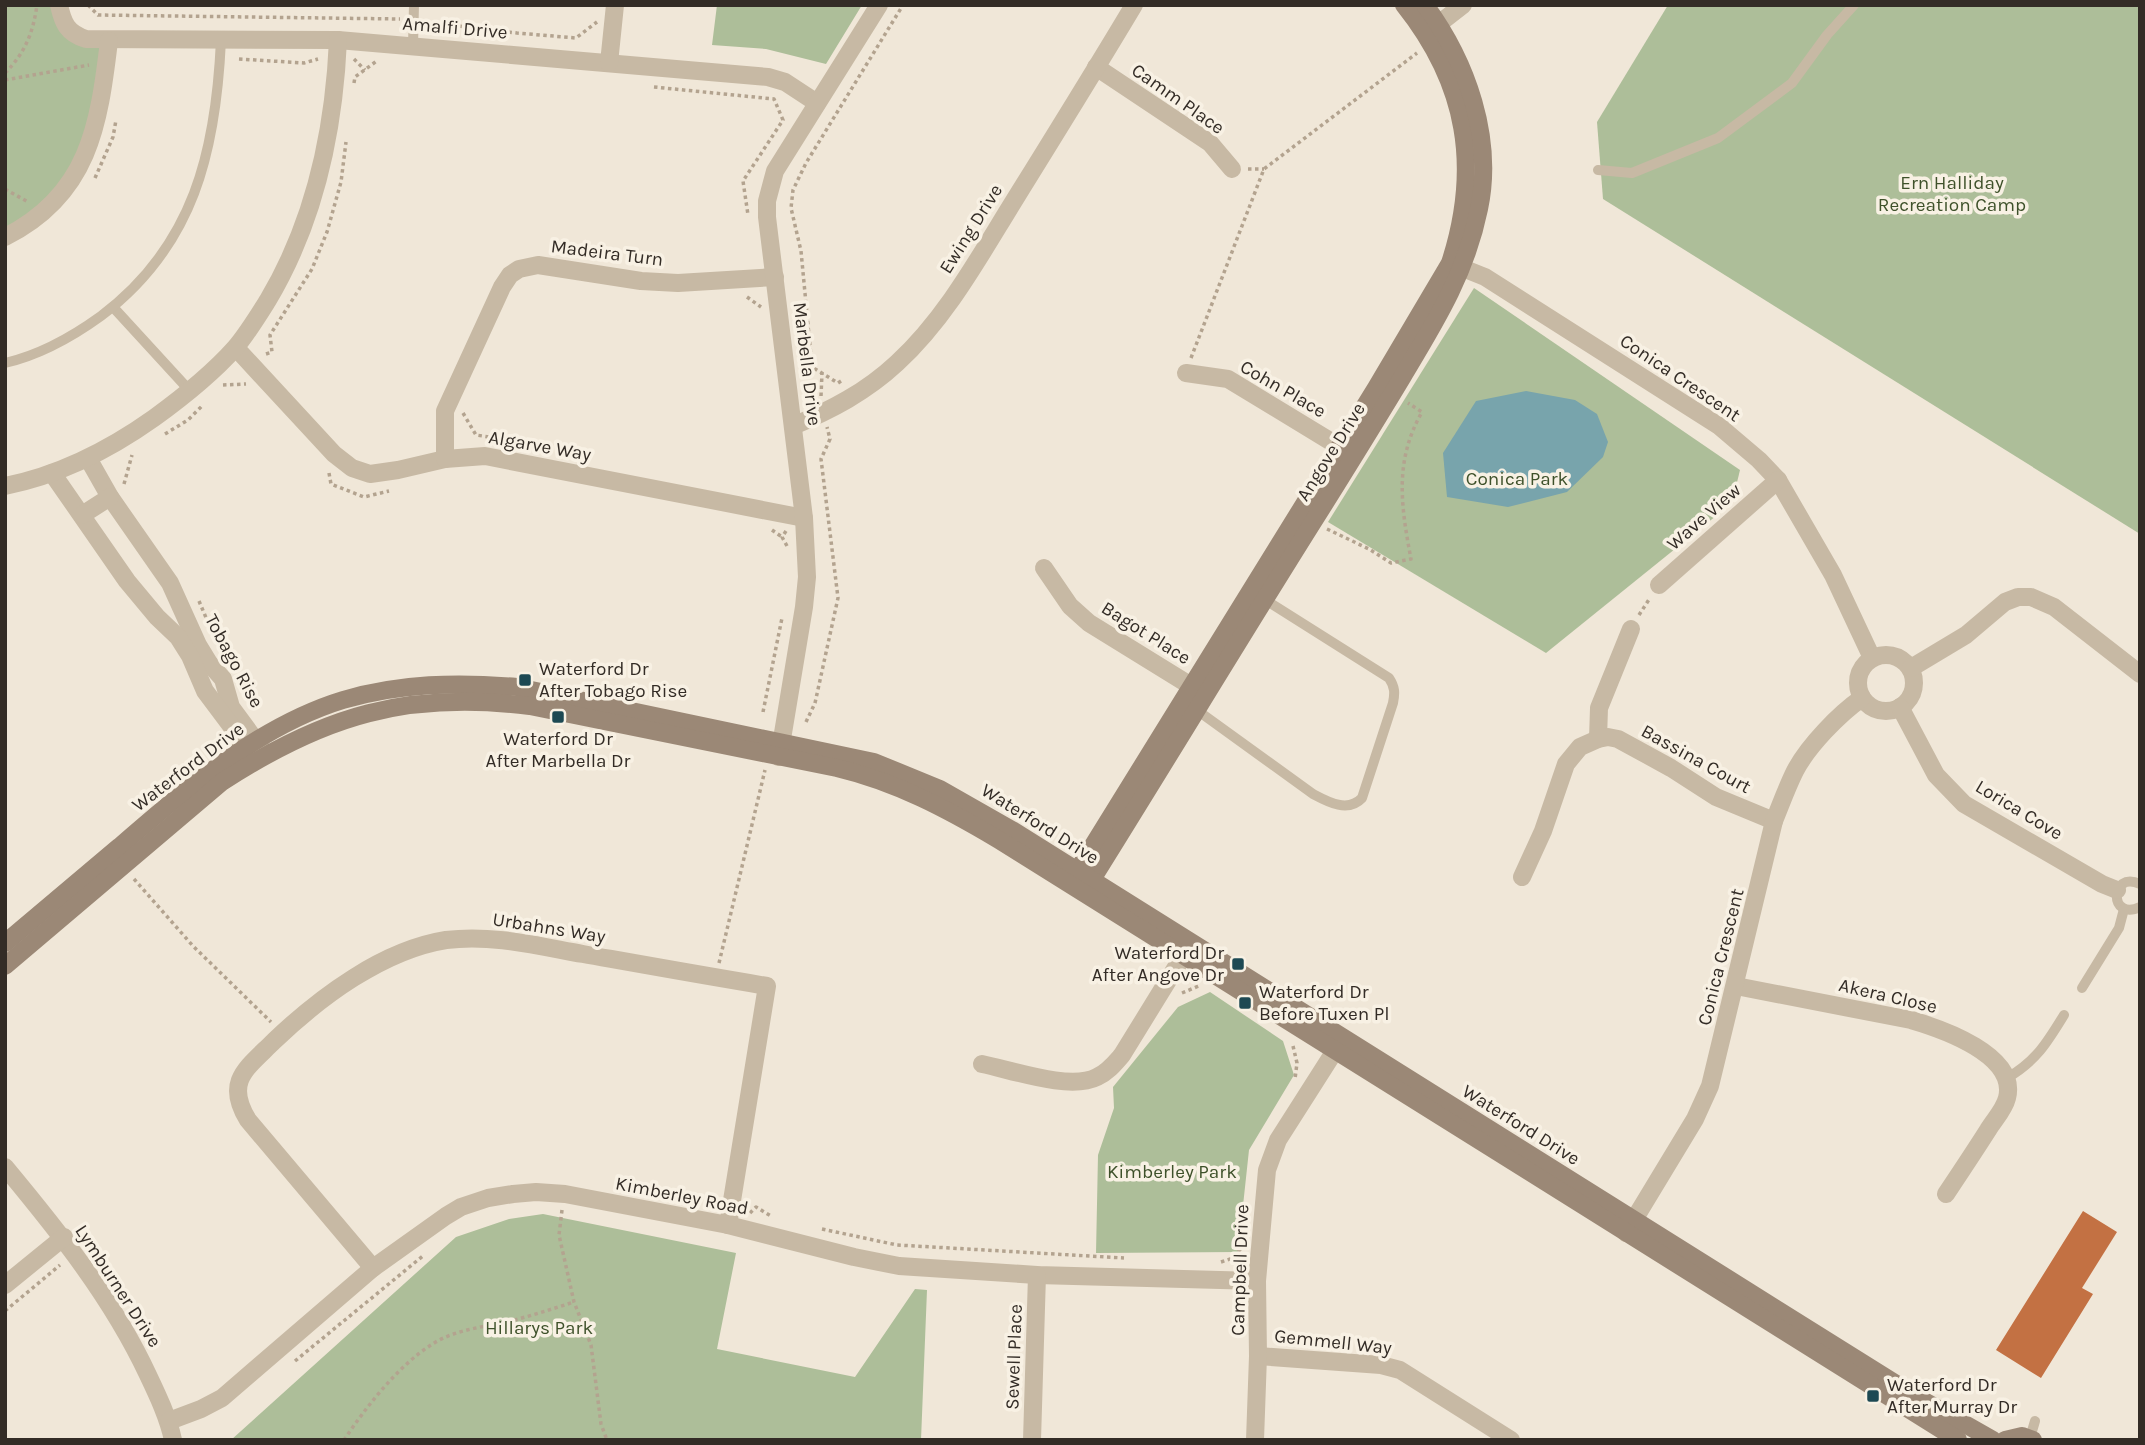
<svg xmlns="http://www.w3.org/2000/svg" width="2145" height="1445" font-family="Karla,sans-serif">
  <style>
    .green { fill: #adbe99 }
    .water { fill: #78a4ac }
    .building { fill: #c37143 }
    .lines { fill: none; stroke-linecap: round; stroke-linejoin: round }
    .path { stroke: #b3a38f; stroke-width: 3.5; stroke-dasharray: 3.5 3.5; stroke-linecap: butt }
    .lane { stroke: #c7b9a4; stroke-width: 10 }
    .street { stroke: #c7b9a4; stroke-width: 18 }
    .secondary { stroke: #9b8876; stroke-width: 18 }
    .poi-dot { fill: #1d4953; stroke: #f8f1e4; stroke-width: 2.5 }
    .labels { text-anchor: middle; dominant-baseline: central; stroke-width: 7; stroke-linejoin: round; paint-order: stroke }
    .street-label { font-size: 19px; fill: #332c26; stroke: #f8f1e4 }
    .park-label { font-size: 19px; fill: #3e512a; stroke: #f8f1e4 }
    .poi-label { font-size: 19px; fill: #332c26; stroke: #f8f1e4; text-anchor: start }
  </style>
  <rect width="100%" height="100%" fill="#f0e7d8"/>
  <!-- green -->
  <g class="green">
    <path d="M5,5H59L63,24L109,41L75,173L5,237Z"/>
    <path d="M717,5H862L826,64L766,49L712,45Z"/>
    <path d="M1668,5H2140V534L1603,199L1597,122Z"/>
    <path d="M1474,288L1740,470L1732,503L1546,653L1328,522Z"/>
    <path d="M1210,992L1283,1041L1294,1075L1249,1150L1238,1252L1096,1253L1098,1155L1114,1108L1113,1087L1178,1007Z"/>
    <path d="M543,1214L736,1253L717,1349L855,1377L915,1289L927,1290L921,1440H231L456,1237L509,1219Z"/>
  </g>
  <!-- water -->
  <path class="water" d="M1526,391L1575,400L1597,414L1608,442L1603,457L1567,492L1508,507L1447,497L1443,453L1476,401Z"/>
  <!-- building -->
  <path class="building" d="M2083,1211L2117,1232L2082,1288L2093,1294L2041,1378L1996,1350Z"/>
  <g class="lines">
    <!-- path -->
    <g class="path">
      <path d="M88,5L98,15L400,19"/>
      <path d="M425,22L517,33L576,38L597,22"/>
      <path d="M239,59L304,63L318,59"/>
      <path d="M354,59L365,70"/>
      <path d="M5,73C25,53 33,33 37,5"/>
      <path d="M5,80L89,65"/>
      <path d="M354,83L355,77L378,60"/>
      <path d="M654,87L774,99L783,120L743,181L748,215"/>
      <path d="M1248,169H1264"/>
      <path d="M95,178L113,137L116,120"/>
      <path d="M5,189L28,202"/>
      <path d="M747,297L761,307"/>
      <path d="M266,354L272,352L270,335L312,269L327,232L341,182L346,142"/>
      <path d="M1191,358L1264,169L1417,53"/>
      <path d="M841,381L838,383L812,367L801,251L791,208L793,190L806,163L903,5"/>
      <path d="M223,385L246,384"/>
      <path d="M821,396L822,373"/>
      <path d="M463,413L476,435L496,438L495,441"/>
      <path d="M165,434L188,420L203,405"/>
      <path d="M329,473L331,484L364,497L389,491"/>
      <path d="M124,484L132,455"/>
      <path d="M1327,529L1369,549L1391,563L1411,559C1401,506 1394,461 1422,412L1408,403"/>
      <path d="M772,530L782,537"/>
      <path d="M786,531L782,537L787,546"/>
      <path d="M199,601L207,620"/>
      <path d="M1639,615L1650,598"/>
      <path d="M763,712L782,618"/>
      <path d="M806,722L815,703L838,598L821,459L830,439L827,427"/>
      <path d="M134,879L193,946L271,1022"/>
      <path d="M719,963L765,770"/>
      <path d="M1182,993L1201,985"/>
      <path d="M1293,1046L1297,1063L1295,1079"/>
      <path d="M562,1210L559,1235L574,1302L591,1345L601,1424L607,1440"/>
      <path d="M750,1213L756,1207L771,1216"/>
      <path d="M822,1229L897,1245L1124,1258"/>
      <path d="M1221,1262L1233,1258L1242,1247"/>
      <path d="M5,1311L60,1265"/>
      <path d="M295,1361L424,1255"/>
      <path d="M344,1440C366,1407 398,1366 431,1345C456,1328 489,1327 518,1319C537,1314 555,1308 574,1302"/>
    </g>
    <!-- lane -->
    <g class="lane">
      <path d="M413,45L414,5"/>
      <path d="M1598,170L1632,173L1718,138L1792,83L1827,35L1854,5"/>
      <path d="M113,307L190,391"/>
      <path d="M5,363C40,355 72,337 101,316C194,246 216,151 221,40"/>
      <path d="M1194,708L1313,794C1328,802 1348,813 1362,798L1393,703C1395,693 1395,687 1389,678L1264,599"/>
      <path d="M2140,884C2109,870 2109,922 2140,907"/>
      <path d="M2082,988L2119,928L2124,909"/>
      <path d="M2007,1078C2036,1061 2047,1043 2064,1015"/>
      <path d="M2030,1438L2035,1421"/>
    </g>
    <!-- street -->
    <g class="street">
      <path d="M59,5C63,23 67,33 86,39L338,40L768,77L785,82L817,103"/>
      <path d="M1427,33L1463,5"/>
      <path d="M609,63L615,5"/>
      <path d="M1096,67L1210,143L1232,169"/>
      <path d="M5,237C89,195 99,125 109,41"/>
      <path d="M1450,263L1485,277L1719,426L1759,460L1778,480L1833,575L1872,658"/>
      <path d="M236,348L334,454L352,468L370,474L398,470L445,459L485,456L804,518"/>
      <path d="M1186,373L1228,379L1353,455"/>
      <path d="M793,426C831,410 866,392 897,363C945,319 978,259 1012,204C1053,138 1094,72 1134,5"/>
      <path d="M445,459V411L502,287L510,275L519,269L538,265L641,281L678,283L775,277"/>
      <path d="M89,460L110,497L170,583L198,645L209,663L223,679L231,707L264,752"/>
      <path d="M52,473L127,581L157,617L178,637L190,656L205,691L232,727L250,760"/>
      <path d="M5,486C60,475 109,450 154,418C183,397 211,375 235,348C247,334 258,316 268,300C315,221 334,132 338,40"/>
      <path d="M82,515L110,497"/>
      <path d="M1044,568L1070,606L1089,623L1204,694"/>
      <path d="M1659,585L1778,480"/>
      <circle cx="1886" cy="683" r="28"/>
      <path d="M1911,668L1966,635L2005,602L2018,597H2031L2054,607L2140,674"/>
      <path d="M1900,707L1936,775L1964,804L2102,884L2117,890"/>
      <path d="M1598,739L1599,708L1631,629"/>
      <path d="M779,757L804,607L807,577L804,518L767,217V201L775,171L879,5"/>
      <path d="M1522,877L1543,831L1566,764L1580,747L1598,739L1608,737L1618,739L1671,768L1716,797L1774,821"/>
      <path d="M1736,986L1911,1020C1942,1029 2018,1055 2007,1098C2004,1110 1994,1120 1988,1130C1974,1152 1960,1173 1946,1194"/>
      <path d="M982,1064C1012,1070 1070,1091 1097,1077C1108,1072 1115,1063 1122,1055L1191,943"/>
      <path d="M5,1167C59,1232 112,1298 148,1375C158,1396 168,1417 173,1440"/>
      <path d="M1626,1233L1695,1119L1710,1086L1774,821C1781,804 1787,787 1795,771C1808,746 1839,714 1862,698"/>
      <path d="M373,1268L248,1120C224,1081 247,1068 274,1041C320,997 383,950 446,940C492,934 538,946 583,954C645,965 706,976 767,986L728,1225"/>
      <path d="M5,1285L64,1237"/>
      <path d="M1258,1356L1381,1365L1400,1370L1511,1440"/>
      <path d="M169,1421L201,1409L222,1398L373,1268L446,1216L461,1207L488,1198L513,1194L536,1192L565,1194L728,1225L854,1257L899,1266L1037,1275L1257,1281"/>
      <path d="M1032,1440L1037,1275"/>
      <path d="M1255,1440L1258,1356L1257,1281L1267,1170L1278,1140L1343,1038"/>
    </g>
    <!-- secondary -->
    <g class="secondary">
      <path d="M1071,881L1376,388L1450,263C1481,167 1467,84 1404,5"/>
      <path d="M1086,889C1165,763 1241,636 1320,511C1348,466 1376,421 1403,376C1436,321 1466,273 1479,209C1494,138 1467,62 1425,5"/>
      <path d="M5,943C43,911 81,879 119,847C185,790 258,726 343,700C400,683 458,682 517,687L874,762L940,789L1012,830L1912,1394L1993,1440"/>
      <path d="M5,966L222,782C325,715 407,691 530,706L837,768C896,782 947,809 999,840L1958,1440"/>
      <path d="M2005,1440L2022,1436L2033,1440"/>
    </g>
  </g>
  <!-- markers -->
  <g class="poi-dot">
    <rect x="518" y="673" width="14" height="14" rx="3.5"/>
    <rect x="551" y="710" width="14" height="14" rx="3.5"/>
    <rect x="1231" y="957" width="14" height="14" rx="3.5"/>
    <rect x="1238" y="996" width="14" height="14" rx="3.5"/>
    <rect x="1866" y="1389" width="14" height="14" rx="3.5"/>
  </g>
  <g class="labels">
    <!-- street labels -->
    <g class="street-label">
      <text transform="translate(455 28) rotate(5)">Amalfi Drive</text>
      <text transform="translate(1178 99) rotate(35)">Camm Place</text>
      <text transform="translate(971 229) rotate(-58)">Ewing Drive</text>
      <text transform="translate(607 253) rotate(7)">Madeira Turn</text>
      <text transform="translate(807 364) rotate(83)">Marbella Drive</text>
      <text transform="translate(1680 378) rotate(34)">Conica Crescent</text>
      <text transform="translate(1283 389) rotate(30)">Cohn Place</text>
      <text transform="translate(540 446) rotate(10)">Algarve Way</text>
      <text transform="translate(1331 452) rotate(-58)">Angove Drive</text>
      <text transform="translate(1704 517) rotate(-41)">Wave View</text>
      <text transform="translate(1146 633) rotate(32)">Bagot Place</text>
      <text transform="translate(234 661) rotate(62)">Tobago Rise</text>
      <text transform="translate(1696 759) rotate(29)">Bassina Court</text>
      <text transform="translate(188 767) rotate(-37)">Waterford Drive</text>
      <text transform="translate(2019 810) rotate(31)">Lorica Cove</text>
      <text transform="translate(1040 824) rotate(32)">Waterford Drive</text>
      <text transform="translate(549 928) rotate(9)">Urbahns Way</text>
      <text transform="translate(1721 957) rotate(-76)">Conica Crescent</text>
      <text transform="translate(1888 996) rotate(13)">Akera Close</text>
      <text transform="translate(1521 1125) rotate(32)">Waterford Drive</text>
      <text transform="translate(682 1196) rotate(11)">Kimberley Road</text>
      <text transform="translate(1240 1270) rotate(-88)">Campbell Drive</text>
      <text transform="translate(118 1286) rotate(57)">Lymburner Drive</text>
      <text transform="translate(1333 1342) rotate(6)">Gemmell Way</text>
      <text transform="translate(1014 1357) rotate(-88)">Sewell Place</text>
    </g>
    <!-- park labels -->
    <g class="park-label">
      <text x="1952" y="183">Ern Halliday<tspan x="1952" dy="22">Recreation Camp</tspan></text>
      <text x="1517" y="479">Conica Park</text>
      <text x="1172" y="1172">Kimberley Park</text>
      <text x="539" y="1328">Hillarys Park</text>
    </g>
    <!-- poi labels -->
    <g class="poi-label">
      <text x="539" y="669">Waterford Dr<tspan x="539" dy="22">After Tobago Rise</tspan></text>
      <text x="558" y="739" text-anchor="middle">Waterford Dr<tspan x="558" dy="22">After Marbella Dr</tspan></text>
      <text x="1224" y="953" text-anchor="end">Waterford Dr<tspan x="1224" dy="22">After Angove Dr</tspan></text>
      <text x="1259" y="992">Waterford Dr<tspan x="1259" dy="22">Before Tuxen Pl</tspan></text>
      <text x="1887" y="1385">Waterford Dr<tspan x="1887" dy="22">After Murray Dr</tspan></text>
    </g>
  </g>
  <!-- border -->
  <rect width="2145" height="1445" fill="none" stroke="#332c26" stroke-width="14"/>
</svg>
